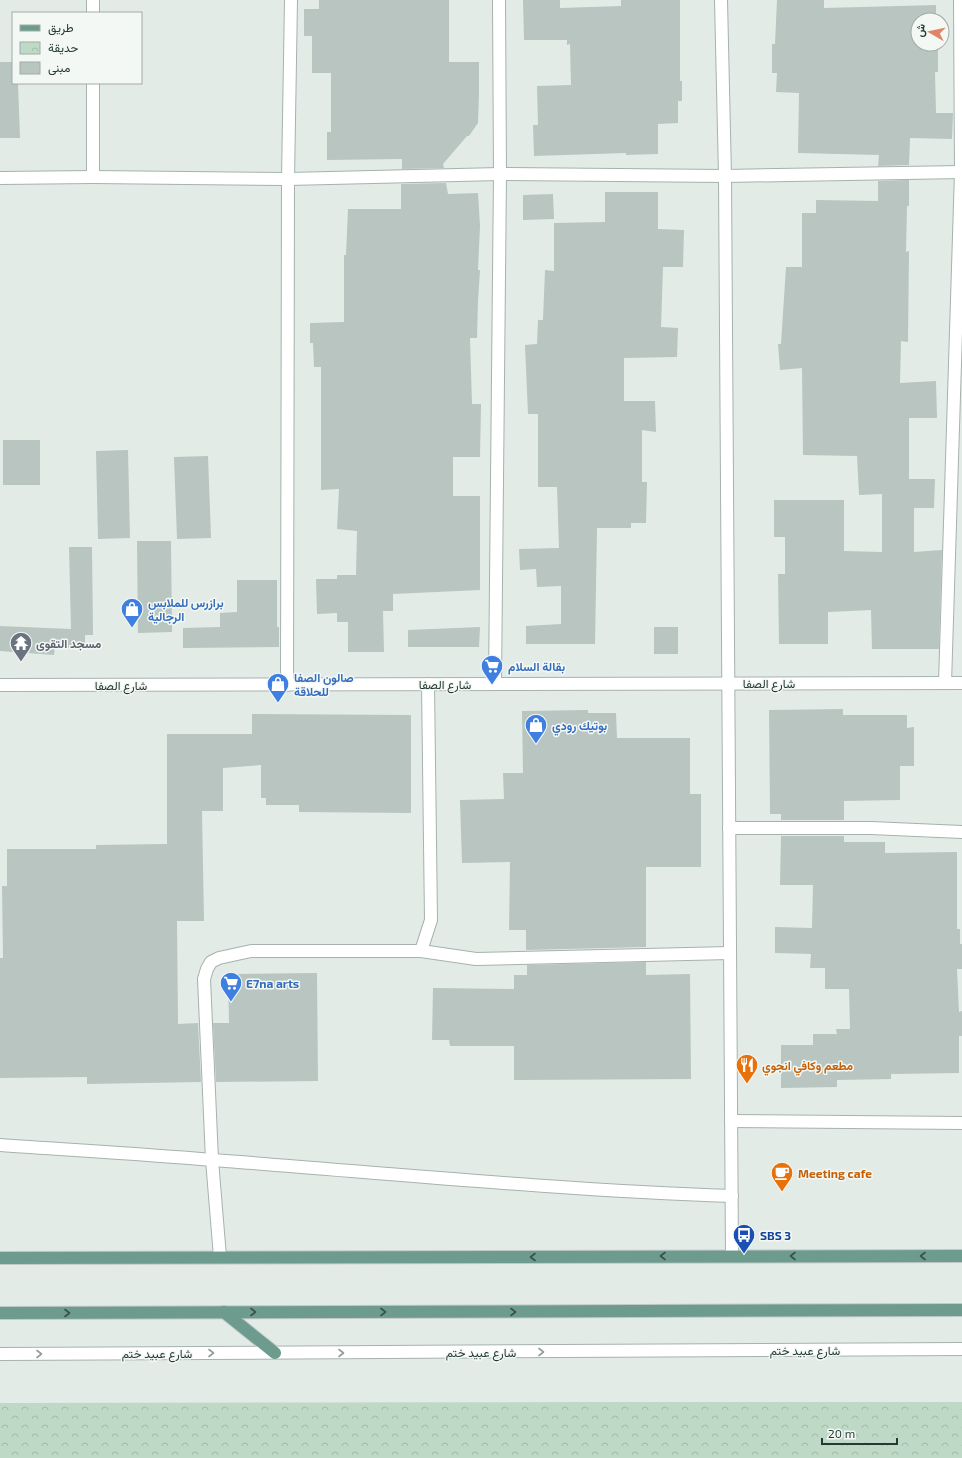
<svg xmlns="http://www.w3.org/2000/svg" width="962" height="1458" font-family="'Exo 2',Vazirmatn,sans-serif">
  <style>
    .park { fill: url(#park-crowns) }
    .building { fill: #b8c5c0 }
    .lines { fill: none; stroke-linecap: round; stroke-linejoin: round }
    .minor-casing { stroke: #a6b2ae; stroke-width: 14 }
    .major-casing { stroke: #c2c8c6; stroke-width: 14 }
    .minor { stroke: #fff; stroke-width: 12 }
    .major { stroke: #6d9b8e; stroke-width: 12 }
    .oneway { stroke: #37524a }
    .oneway2 { stroke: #929c9a }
    .labels { text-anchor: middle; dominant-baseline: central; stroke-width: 3; stroke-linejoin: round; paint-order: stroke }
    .shop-label { font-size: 12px; font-weight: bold; fill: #366cbe; stroke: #f3f8f5; text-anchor: start }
    .worship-label { font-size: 12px; font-weight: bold; fill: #5b616d; stroke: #f3f8f5; text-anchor: start }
    .street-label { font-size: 12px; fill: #253a34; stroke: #f3f8f5 }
    .food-label { font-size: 12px; font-weight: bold; fill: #c56008; stroke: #f3f8f5; text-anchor: start }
    .transit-label { font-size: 12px; font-weight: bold; fill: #164399; stroke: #f3f8f5; text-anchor: start }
  </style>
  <defs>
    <pattern id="park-crowns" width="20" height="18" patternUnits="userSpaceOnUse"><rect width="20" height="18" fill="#bed9c5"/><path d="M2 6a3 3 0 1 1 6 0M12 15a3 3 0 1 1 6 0" fill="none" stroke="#a3bbaa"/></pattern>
  </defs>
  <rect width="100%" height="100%" fill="#e3ebe7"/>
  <!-- park -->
  <path class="park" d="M588,1402H962V1458H0V1403Z"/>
  <!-- building -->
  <g class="building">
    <path d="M319,0H449V62H479V94L478,123L469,136H467L443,164L444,168L402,169V159L327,160V132H331V73H312V36H304V9H319Z"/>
    <path d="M523,0H560V8L621,6V0H680V81H682V101H678V123L658,124V154L626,155V153L534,156L533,125H538L537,86L571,85L570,44L567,45V40H524Z"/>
    <path d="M777,0H824V8L936,5V20H918V44H938V72H935L936,113H953L952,139L910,138L909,165L878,166L879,155L798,153L799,93L776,92L777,73H772V44H775Z"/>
    <path d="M0,62H13V83H18L20,138H0Z"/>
    <path d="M909,180V206H907L906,252L909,251L908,342L901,341L900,383L936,381L937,418H909V479H935L934,508H914V552L942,550L939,649H872L871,610L828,612V644H779L778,574H785V537H774V500H844V551L882,552V494L859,495L857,456L803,455L802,368L780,370L778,344H781L786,267H802V213H816V200L878,201V181Z"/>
    <path d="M446,183L448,194L478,193L480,226L478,270H480L478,301L477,338H470L472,404H481L480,457H453V496H480V590L393,594V611H383L384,652H348V622H337V613L317,614L316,579H337V575H356L357,531L337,529L339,489L321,490V367H314L313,343H310V323L344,322V255H346L348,209H401V184Z"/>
    <path d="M605,192H658V229L684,230L683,267H663L661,327L678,328L677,357L624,358V401H655L656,432L642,430V482H647L646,523H631V528H597L595,644H526V626L561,624V586L537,587L536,569L520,570L519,549L559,548L557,487H538V414H528L525,345L537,344L538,320H543L545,270L554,271V223L605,222Z"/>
    <path d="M553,194L554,219L523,220V195Z"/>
    <rect x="3" y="440" width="37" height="45"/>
    <path d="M128,450L130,538L98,539L96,451Z"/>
    <path d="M208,456L211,538L177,539L174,457Z"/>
    <path d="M137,541H171L172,632L138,633Z"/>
    <path d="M69,547H92L93,635H85V649L55,647L54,655L0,651V626L71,629Z"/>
    <path d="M237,580H277V627H279V647L183,648V628L220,627V613L237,612Z"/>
    <path d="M480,627L479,647H408V630Z"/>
    <rect x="654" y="627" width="24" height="27"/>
    <path d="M843,709V715H907V728L914,727V766H900V800L844,801V820H781V814H770L769,710Z"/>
    <path d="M588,710V713H616L617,738H690V794H701V867H646V947L526,950V930H509L510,862L462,863L460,800L504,799L503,773H523L522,711Z"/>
    <path d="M252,714L411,715V813L299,812V805H266V798H261V765L223,768V811H202L204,921H177L178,1024L198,1023L201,1082L87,1084V1077L0,1078V958H3L2,886H7V849H96V845L167,844V734H252Z"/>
    <path d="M781,836H844V842H885V853L957,852V929H960V944H962V969H957L959,1012L962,1011V1036H959V1073L891,1074V1079L837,1080V1087L781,1088V1045H813V1034H837L836,1029H850L849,989H825V968H810L811,954L775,953V927L812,928L813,885H780Z"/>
    <path d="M646,962V975L690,974L691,1079L514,1080V1046H450L449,1040H432L433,988L514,989V975H527V965Z"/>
    <path d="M317,973L318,1081L216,1082L213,1023H229L228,974Z"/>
  </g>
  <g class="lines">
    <!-- minor casing -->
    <g class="minor-casing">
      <g id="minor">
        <path d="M93,0V13"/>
        <path d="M721,0L725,176L732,1256"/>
        <path d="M93,83V177"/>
        <path d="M0,178L93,177L288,179L500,174L725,176L962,172"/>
        <path d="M945,683L961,172L960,0"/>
        <path d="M495,684L500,174L499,0"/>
        <path d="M0,685L962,683"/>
        <path d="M287,685L288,179L291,0"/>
        <path d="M729,828H871L962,832"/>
        <path d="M421,951L431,920L428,684"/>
        <path d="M731,1121L962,1123"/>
        <path d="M0,1145C71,1150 142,1154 213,1160C386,1173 559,1190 732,1196"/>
        <path d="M220,1257L212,1160L204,979L207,969L211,962L219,958L251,951H421L476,959L730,953"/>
        <path d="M0,1354L962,1349"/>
      </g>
    </g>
    <!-- major casing -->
    <g class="major-casing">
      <g id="major">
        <path d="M0,1258L962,1256"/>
        <path d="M224,1312L275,1353"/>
        <path d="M0,1313L962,1310"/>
      </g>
    </g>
    <!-- minor -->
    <use href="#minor" class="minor"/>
    <!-- major -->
    <use href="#major" class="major"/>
  </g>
  <!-- one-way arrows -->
  <defs><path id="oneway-chevron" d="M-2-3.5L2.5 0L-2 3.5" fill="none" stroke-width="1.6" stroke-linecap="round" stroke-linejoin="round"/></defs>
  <g class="oneway">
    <use href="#oneway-chevron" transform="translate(663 1256) rotate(180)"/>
    <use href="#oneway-chevron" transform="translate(793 1256) rotate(180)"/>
    <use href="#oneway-chevron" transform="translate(923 1256) rotate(180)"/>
    <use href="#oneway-chevron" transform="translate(533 1257) rotate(180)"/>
    <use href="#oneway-chevron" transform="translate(253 1312)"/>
    <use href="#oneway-chevron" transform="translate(383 1312)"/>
    <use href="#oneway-chevron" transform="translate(513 1312)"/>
    <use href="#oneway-chevron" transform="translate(67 1313)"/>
  </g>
  <g class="oneway2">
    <use href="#oneway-chevron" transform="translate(541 1352)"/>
    <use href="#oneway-chevron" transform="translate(211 1353)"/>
    <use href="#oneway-chevron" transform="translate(341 1353)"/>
    <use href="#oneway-chevron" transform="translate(39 1354)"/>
  </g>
  <!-- icons -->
  <defs>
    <g id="shop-pin" transform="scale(1.15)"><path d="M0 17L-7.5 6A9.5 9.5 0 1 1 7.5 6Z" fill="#3f7fe0" stroke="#f3f8f5"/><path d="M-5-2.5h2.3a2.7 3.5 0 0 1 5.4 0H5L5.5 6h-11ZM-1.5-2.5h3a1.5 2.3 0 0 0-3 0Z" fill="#fff"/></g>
    <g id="temple-pin" transform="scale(1.15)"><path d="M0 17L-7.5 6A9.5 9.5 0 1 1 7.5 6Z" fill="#6b7280" stroke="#f3f8f5"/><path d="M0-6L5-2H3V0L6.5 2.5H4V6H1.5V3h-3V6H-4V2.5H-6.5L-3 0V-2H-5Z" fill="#fff"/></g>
    <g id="supermarket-pin" transform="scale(1.15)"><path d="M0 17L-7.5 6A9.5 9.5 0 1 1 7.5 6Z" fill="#3f7fe0" stroke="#f3f8f5"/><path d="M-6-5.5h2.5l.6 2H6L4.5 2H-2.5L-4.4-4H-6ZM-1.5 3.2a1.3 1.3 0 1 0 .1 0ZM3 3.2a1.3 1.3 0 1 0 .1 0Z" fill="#fff"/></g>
    <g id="restaurant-pin" transform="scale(1.15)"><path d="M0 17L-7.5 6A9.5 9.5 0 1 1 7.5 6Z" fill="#e8710a" stroke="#f3f8f5"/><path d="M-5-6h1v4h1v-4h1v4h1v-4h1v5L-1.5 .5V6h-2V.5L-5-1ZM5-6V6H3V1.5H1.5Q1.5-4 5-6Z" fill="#fff"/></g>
    <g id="cafe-pin" transform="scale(1.15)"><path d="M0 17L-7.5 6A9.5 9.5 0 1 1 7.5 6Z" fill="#e8710a" stroke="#f3f8f5"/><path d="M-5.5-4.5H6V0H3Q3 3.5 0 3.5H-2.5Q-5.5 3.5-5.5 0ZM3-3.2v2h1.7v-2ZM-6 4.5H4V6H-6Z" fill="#fff"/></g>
    <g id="bus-pin" transform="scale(1.15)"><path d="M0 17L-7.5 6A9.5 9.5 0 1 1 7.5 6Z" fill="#1a4fb4" stroke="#f3f8f5"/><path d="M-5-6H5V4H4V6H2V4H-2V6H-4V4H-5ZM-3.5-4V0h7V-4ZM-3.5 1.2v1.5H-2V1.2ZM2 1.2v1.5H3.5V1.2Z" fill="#fff"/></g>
  </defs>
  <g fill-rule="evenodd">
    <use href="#shop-pin" x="132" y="609"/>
    <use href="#temple-pin" x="21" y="643"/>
    <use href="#supermarket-pin" x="492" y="666"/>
    <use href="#shop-pin" x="278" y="684"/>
    <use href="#shop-pin" x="536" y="725"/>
    <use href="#supermarket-pin" x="231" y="983"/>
    <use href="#restaurant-pin" x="747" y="1065"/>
    <use href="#cafe-pin" x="782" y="1173"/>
    <use href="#bus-pin" x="744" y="1235"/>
  </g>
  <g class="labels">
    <!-- shop labels -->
    <g class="shop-label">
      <text x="148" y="602">برازرس للملابس<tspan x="148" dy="14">الرجالية</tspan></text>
      <text x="508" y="666">بقالة السلام</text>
      <text x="294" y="677">صالون الصفا<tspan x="294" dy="14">للحلاقة</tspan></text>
      <text x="552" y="725">بوتيك رودي</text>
      <text x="246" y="983">E7na arts</text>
    </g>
    <!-- worship labels -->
    <g class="worship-label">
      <text x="36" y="643">مسجد التقوى</text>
    </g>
    <!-- street labels -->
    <g class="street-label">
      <text x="769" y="683">شارع الصفا</text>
      <text x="445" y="684">شارع الصفا</text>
      <text x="121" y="685">شارع الصفا</text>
      <text x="805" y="1350">شارع عبيد ختم</text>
      <text x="481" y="1352">شارع عبيد ختم</text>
      <text x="157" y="1353">شارع عبيد ختم</text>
    </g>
    <!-- food labels -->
    <g class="food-label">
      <text x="762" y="1065">مطعم وكافي انجوي</text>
      <text x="798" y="1173">Meeting cafe</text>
    </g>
    <!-- transit labels -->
    <g class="transit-label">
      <text x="760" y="1235">SBS 3</text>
    </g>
  </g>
  <!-- legend -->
  <rect x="12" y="12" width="130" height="72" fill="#f3f8f5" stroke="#a1aca8"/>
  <rect x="20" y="25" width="20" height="6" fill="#6d9b8e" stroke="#a1aca8"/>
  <text x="48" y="32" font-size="12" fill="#253a34">طريق</text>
  <rect x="20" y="42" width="20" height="12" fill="url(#park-crowns)" stroke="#a1aca8"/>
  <text x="48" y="52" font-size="12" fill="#253a34">حديقة</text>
  <rect x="20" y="62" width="20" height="12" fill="#b8c5c0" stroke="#a1aca8"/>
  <text x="48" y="72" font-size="12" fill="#253a34">مبنى</text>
  <!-- north arrow -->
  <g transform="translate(930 32) rotate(279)"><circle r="19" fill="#f3f8f5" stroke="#a1aca8"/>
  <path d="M0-3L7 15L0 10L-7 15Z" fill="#e1856a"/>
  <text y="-6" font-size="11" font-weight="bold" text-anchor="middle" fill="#253a34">ش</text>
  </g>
  <!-- scale -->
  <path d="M822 1438v6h75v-6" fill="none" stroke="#253a34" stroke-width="2"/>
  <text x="828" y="1438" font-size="12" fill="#253a34" stroke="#f3f8f5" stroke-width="3" paint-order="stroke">20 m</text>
</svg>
